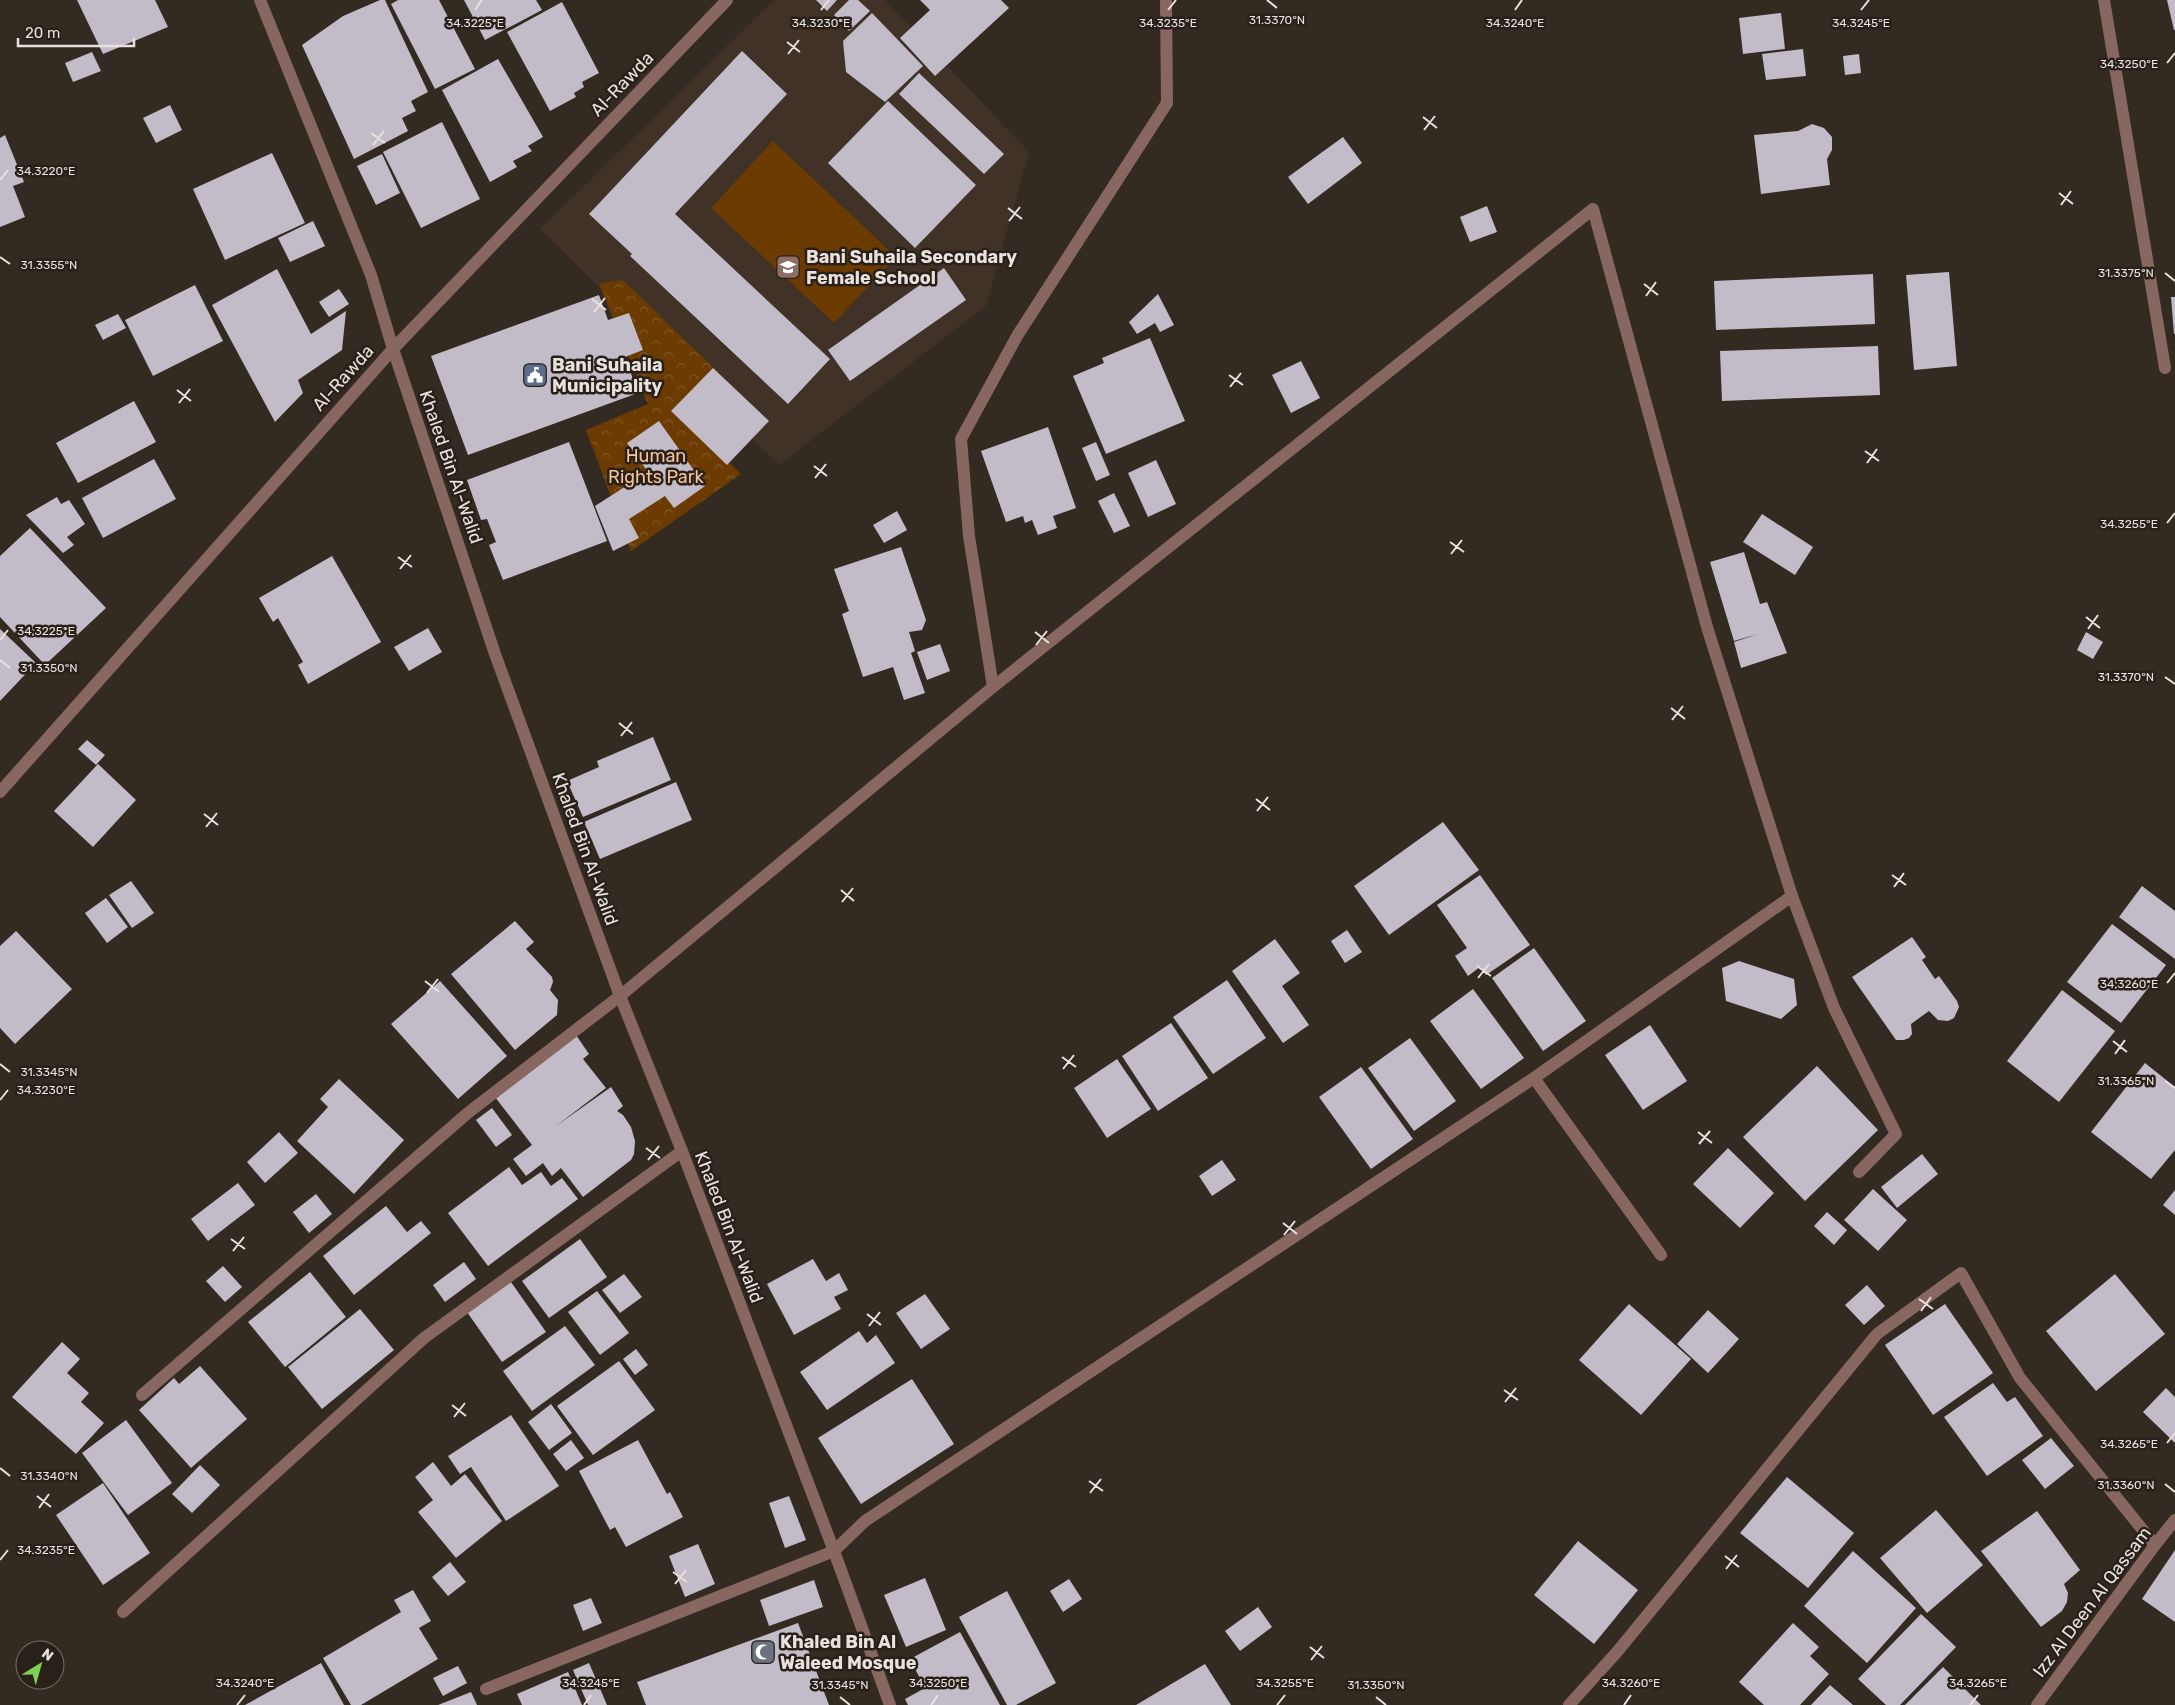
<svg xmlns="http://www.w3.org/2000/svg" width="2175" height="1705" font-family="Rubik,sans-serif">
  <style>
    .built { fill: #403226 }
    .park { fill: url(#park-crowns) }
    .pitch { fill: #6c3b02 }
    .building { fill: #c2bcc8 }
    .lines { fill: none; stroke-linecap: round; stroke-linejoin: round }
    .minor { stroke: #896761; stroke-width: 12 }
    .ticks { fill: none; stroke: #e8e1dd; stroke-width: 2 }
    .labels { text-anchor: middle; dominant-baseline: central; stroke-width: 5; stroke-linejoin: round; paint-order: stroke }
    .street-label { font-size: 18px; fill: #e8e1dd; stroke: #292019 }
    .poi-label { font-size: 18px; font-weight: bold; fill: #e8e1dd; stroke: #292019; text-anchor: start }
    .park-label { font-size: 18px; fill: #f6c49b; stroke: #292019 }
    .ticks-label { font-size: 12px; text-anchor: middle; fill: #e8e1dd; stroke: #292019; stroke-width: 5; stroke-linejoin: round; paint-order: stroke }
  </style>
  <defs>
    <pattern id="park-crowns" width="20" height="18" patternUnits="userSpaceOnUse" patternTransform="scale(1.25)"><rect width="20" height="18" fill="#6c3b02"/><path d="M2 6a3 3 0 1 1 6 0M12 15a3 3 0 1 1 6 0" fill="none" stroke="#815726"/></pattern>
  </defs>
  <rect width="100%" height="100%" fill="#332a22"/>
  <!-- built -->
  <path class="built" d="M774,0H885L1029,152L986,306L779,465L540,229Z"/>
  <!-- park -->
  <path class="park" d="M623,280L719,373L680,416L741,474L631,551L586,430L648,404L599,284Z"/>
  <!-- pitch -->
  <path class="pitch" d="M773,141L896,257L834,323L711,208Z"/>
  <!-- building -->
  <g class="building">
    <path d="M77,0H155L168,27L103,54Z"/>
    <path d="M380,0H385L428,92L411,101L416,111L402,118L408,131L354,159L302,45L343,16Z"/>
    <path d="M398,0H439L475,69L435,89L391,4Z"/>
    <path d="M464,0H536L542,10L485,40Z"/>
    <path d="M816,0H837L827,11Z"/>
    <path d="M849,0H858L870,11L849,31L834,15Z"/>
    <path d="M920,0H1001L1009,8L935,76L900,38L930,10Z"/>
    <path d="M2167,0H2175V30H2174Z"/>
    <path d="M562,2L599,73L582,82L584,87L574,93L576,97L550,111L507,32Z"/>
    <path d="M872,13L923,66L885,102L846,72L843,41Z"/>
    <path d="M1781,13L1785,49L1743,54L1739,18Z"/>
    <path d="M1803,49L1806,76L1766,80L1762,54Z"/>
    <path d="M742,51L787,94L675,214L830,359L788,404L630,256L632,254L589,214Z"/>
    <path d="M92,52L101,71L73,82L65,63Z"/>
    <path d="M1859,54L1861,73L1845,75L1843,56Z"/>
    <path d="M498,59L543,137L528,146L532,151L513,161L517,167L490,182L442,90Z"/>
    <path d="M919,73L1004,154L984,174L899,94Z"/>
    <path d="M888,101L976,185L915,248L828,163Z"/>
    <path d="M170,105L182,130L156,143L143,118Z"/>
    <path d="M442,122L480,199L421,228L383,152Z"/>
    <path d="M1812,124L1824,128L1832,137V150L1827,159L1830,185L1761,194L1754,135L1798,131Z"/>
    <path d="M5,135L24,182L13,186L25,217L0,227V138Z"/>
    <path d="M1343,137L1362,163L1308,204L1288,177Z"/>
    <path d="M272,153L305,223L225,260L193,189Z"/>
    <path d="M382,154L400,193L376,205L357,166Z"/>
    <path d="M1487,206L1497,232L1470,242L1460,217Z"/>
    <path d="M313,221L325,246L290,262L278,238Z"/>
    <path d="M944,268L966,300L850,381L828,350Z"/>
    <path d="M277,269L311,334L346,311L342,350L298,380L303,393L275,422L212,305Z"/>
    <path d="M1949,272L1957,366L1914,370L1906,275Z"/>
    <path d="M1873,274L1875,324L1716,330L1714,281Z"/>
    <path d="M195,285L223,341L153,376L125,320Z"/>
    <path d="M339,289L349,304L329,317L319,302Z"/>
    <path d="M1158,294L1174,325L1160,332L1155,323L1137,334L1129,322Z"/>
    <path d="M599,295L608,320L629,313L643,350L625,357L638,393L468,455L431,356Z"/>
    <path d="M2171,297H2175V334H2174Z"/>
    <path d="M118,314L126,328L103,340L95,325Z"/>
    <path d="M1150,338L1185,421L1106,454L1073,376L1104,363L1102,358Z"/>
    <path d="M1878,346L1880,395L1722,401L1720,351Z"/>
    <path d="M1301,361L1320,398L1291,413L1272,375Z"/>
    <path d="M713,368L769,421L727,465L671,411Z"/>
    <path d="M134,401L156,442L78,483L56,443Z"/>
    <path d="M659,421L705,486L674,508L665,496L629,519L639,538L613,551L595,506L648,472L627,443Z"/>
    <path d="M1048,427L1076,508L1053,516L1057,528L1038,535L1032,520L1025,523L1023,516L1006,522L981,451Z"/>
    <path d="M569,442L607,541L503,580L489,545L496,542L487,519L481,520L467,480Z"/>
    <path d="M1096,442L1110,475L1096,481L1082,448Z"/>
    <path d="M154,459L176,499L103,538L82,498Z"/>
    <path d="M1156,460L1176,504L1148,517L1128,473Z"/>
    <path d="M1114,493L1130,526L1114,533L1098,501Z"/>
    <path d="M57,497L61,504L69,500L85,524L67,537L74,545L63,553L26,515Z"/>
    <path d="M897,511L907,530L884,543L873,525Z"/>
    <path d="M1762,514L1813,547L1795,575L1743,542Z"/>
    <path d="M30,528L106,608L45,665L0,617V556Z"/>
    <path d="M901,547L926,620L922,630L909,632L915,651L911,653L925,693L904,700L893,667L863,677L842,614L849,611L834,569Z"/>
    <path d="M1744,552L1760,604L1767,602L1787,653L1741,668L1734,642L1758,634L1734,641L1710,562Z"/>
    <path d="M332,556L381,642L308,684L298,665L303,662L278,618L273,622L259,598Z"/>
    <path d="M428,628L442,652L409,671L394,647Z"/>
    <path d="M0,629L36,663L0,701Z"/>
    <path d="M2086,632L2103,642L2093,659L2077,650Z"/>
    <path d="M940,644L950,671L927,680L917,652Z"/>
    <path d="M653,737L671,780L583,817L567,781L599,767L597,761Z"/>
    <path d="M87,740L105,755L96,765L78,749Z"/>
    <path d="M98,764L136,800L93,847L54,811Z"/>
    <path d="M676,782L692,820L600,859L584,822Z"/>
    <path d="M1443,822L1479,870L1389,935L1354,886Z"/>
    <path d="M1480,875L1530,945L1486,975L1480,967L1468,976L1455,956L1467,948L1437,905Z"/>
    <path d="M131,881L154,913L132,928L109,895Z"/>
    <path d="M2142,886L2175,911V959L2119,917Z"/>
    <path d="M106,898L128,927L107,943L85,913Z"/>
    <path d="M515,921L534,942L526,949L552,977L553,982L550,990L558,1000L557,1015L515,1050L451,974Z"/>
    <path d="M2112,924L2166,965L2121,1023L2067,982Z"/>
    <path d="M1347,930L1362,952L1345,963L1331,941Z"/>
    <path d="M16,931L72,989L15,1044L0,1028V946Z"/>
    <path d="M1912,937L1926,957L1922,960L1935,979L1939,976L1957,1001L1959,1007L1954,1018L1948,1021L1938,1020L1929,1011L1911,1024L1912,1034L1909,1038L1904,1040H1896L1852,977Z"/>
    <path d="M1275,939L1300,973L1282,986L1309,1025L1283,1043L1232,971Z"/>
    <path d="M1534,948L1586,1021L1543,1051L1492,978Z"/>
    <path d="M1739,961L1794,979L1797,1005L1781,1019L1726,1001L1722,968Z"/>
    <path d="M1227,980L1266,1038L1213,1074L1173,1017Z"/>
    <path d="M440,981L507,1056L458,1099L391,1024Z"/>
    <path d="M1473,989L1524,1058L1481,1089L1430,1021Z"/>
    <path d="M2062,990L2115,1031L2059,1102L2007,1061Z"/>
    <path d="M1171,1023L1208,1078L1158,1111L1122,1056Z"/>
    <path d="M1650,1025L1687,1081L1643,1110L1605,1055Z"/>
    <path d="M576,1035L589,1054L583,1059L606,1088L556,1126L611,1087L623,1106L617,1111L623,1115L631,1127L635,1141L634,1154L631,1160L583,1197L561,1168L552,1176L543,1163L526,1176L513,1159L532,1145L495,1097Z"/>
    <path d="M1410,1038L1456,1101L1414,1131L1368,1068Z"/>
    <path d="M1117,1059L1151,1109L1107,1138L1074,1088Z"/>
    <path d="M2145,1063L2175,1087V1150L2151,1179L2091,1132Z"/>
    <path d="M1817,1066L1878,1130L1805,1201L1743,1137Z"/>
    <path d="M1361,1067L1413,1139L1371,1169L1319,1097Z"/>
    <path d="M339,1079L404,1140L354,1194L297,1141L328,1107L320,1099Z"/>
    <path d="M492,1108L512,1135L496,1147L476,1120Z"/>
    <path d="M279,1132L298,1153L265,1183L247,1162Z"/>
    <path d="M1728,1148L1774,1193L1740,1228L1693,1184Z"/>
    <path d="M1922,1154L1938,1174L1897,1208L1881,1187Z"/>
    <path d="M1222,1160L1236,1180L1212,1196L1199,1176Z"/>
    <path d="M509,1167L522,1185L541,1172L551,1186L562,1178L578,1199L488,1266L448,1213Z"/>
    <path d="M238,1183L255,1205L208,1241L191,1219Z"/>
    <path d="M1873,1189L1907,1220L1878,1251L1844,1220Z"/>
    <path d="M2175,1190V1215L2163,1205Z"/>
    <path d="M316,1194L332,1214L309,1233L293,1212Z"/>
    <path d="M386,1206L407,1232L421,1221L431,1233L354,1295L323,1256Z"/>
    <path d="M1827,1212L1847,1230L1834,1245L1814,1226Z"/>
    <path d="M580,1239L607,1277L549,1318L522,1281Z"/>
    <path d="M813,1259L826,1281L839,1273L848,1290L834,1297L841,1309L794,1335L767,1284Z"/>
    <path d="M464,1262L476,1279L445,1302L433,1285Z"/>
    <path d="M223,1266L242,1287L225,1302L206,1281Z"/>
    <path d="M310,1272L346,1317L285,1367L248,1322Z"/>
    <path d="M624,1274L642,1297L620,1313L602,1290Z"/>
    <path d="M2115,1274L2165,1334L2096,1391L2046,1331Z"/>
    <path d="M511,1282L546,1332L502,1362L467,1312Z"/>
    <path d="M1867,1285L1885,1306L1864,1325L1845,1305Z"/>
    <path d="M597,1291L629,1333L600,1355L568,1312Z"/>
    <path d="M925,1294L950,1329L921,1349L896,1313Z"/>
    <path d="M1629,1304L1691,1359L1641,1415L1579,1360Z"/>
    <path d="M1945,1304L1993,1373L1933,1415L1885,1345Z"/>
    <path d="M360,1309L394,1350L322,1409L288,1367Z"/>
    <path d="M1708,1310L1739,1339L1708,1373L1677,1344Z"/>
    <path d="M565,1326L595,1365L532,1411L503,1371Z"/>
    <path d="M859,1331L867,1343L876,1335L895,1363L827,1410L800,1372Z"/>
    <path d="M62,1342L80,1359L67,1373L89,1393L81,1402L104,1423L76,1454L12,1397Z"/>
    <path d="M636,1349L648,1365L635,1375L623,1359Z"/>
    <path d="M619,1361L655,1410L593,1455L557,1406Z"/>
    <path d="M200,1366L247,1419L191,1468L139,1410L174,1378L179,1384Z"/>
    <path d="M912,1379L954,1444L861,1504L818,1438Z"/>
    <path d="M1993,1383L2007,1402L2015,1397L2043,1436L1987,1476L1944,1417Z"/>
    <path d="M2166,1388L2175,1397V1443L2143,1412Z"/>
    <path d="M551,1404L572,1433L549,1450L528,1422Z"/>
    <path d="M511,1415L559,1486L506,1521L471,1467L460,1474L448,1456Z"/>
    <path d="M126,1420L172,1483L128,1515L82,1453Z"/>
    <path d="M2051,1438L2074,1466L2045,1489L2022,1460Z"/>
    <path d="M571,1440L584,1458L566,1471L553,1454Z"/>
    <path d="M638,1440L667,1494L670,1492L683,1517L626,1547L615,1527L610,1530L579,1471Z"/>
    <path d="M433,1462L451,1486L465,1474L502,1521L456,1558L418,1512L433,1500L415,1477Z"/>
    <path d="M200,1465L220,1485L192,1513L172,1494Z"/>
    <path d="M1787,1477L1854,1533L1808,1588L1740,1533Z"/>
    <path d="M103,1483L150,1553L103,1585L56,1515Z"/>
    <path d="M789,1496L806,1540L785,1548L769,1503Z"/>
    <path d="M1936,1510L1983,1565L1927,1613L1880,1558Z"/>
    <path d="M2037,1511L2080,1570L2064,1584L2068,1593L2067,1602L2062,1611L2041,1627L1981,1551Z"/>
    <path d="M1578,1541L1638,1590L1594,1644L1534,1595Z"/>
    <path d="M698,1544L715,1584L685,1597L669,1556Z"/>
    <path d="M2175,1550V1622L2142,1599Z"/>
    <path d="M1853,1551L1916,1608L1867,1663L1804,1606Z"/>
    <path d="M450,1562L466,1582L448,1596L432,1577Z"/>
    <path d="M925,1578L946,1630L906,1647L884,1595Z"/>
    <path d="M1069,1579L1082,1599L1063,1612L1050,1591Z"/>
    <path d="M814,1580L823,1607L769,1626L760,1600Z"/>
    <path d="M413,1590L431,1621L419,1628L438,1659L361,1705H351L323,1658L401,1612L394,1600Z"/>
    <path d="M1007,1591L1056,1683L1016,1705H1007L959,1617Z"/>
    <path d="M591,1598L602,1623L583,1631L573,1605Z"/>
    <path d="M1258,1607L1272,1627L1240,1651L1225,1631Z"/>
    <path d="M1921,1614L1956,1647L1900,1705H1886L1858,1679Z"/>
    <path d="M798,1623L829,1705H646L637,1682Z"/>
    <path d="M1793,1623L1819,1647L1810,1656L1829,1674L1800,1705H1764L1739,1682Z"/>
    <path d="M960,1632L1000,1705H908L905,1699L925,1688L910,1659Z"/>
    <path d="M321,1663L344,1705H245Z"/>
    <path d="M589,1663L607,1705H588L573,1670Z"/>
    <path d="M1205,1664L1231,1705H1136Z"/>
    <path d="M458,1666L467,1683L443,1696L433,1678Z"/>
    <path d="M1943,1667L1981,1705H1905Z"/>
    <path d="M568,1672L582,1705H522L517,1694Z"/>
    <path d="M1830,1685L1853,1705H1811Z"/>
    <path d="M471,1692L477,1705H438Z"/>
  </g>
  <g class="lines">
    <!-- minor -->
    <g class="minor">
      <path d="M260,0L371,275L393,349L495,654L620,996L682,1151L834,1551L890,1705"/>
      <path d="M2104,0L2165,368"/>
      <path d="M993,687L969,536L961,439L1017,336L1167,103L1166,0"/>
      <path d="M0,792L393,349L727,0"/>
      <path d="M1534,1078L1661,1255"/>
      <path d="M142,1395L469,1112L620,996L993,687L1593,209L1707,627L1792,896L1834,1008L1896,1134L1859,1172"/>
      <path d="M123,1612L424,1338L682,1151"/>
      <path d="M486,1689L834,1551L865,1521L1534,1078L1792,896"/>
      <path d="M1569,1705L1617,1652L1877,1334L1961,1273L2020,1378L2155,1545"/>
      <path d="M2037,1705L2155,1545L2175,1520"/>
    </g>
  </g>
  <!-- ticks -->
  <path class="ticks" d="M1267,0L1277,8M475,10L482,0M821,10L829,0M1168,10L1176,0M1515,10L1522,0M1861,10L1869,0M787,42L800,52M788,54L799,40M2167,63L2175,53M1423,117L1437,128M1424,130L1435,116M371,133L385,143M373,145L384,131M0,180L8,170M2059,193L2073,204M2061,205L2071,191M1008,208L1022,219M1009,221L1020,207M0,257L10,264M2165,273L2175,281M1644,284L1658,295M1646,296L1656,282M592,299L606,310M594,312L605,298M1229,375L1243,385M1230,387L1241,373M177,390L191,401M179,403L190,389M1865,451L1879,461M1867,463L1877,449M814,466L827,476M815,478L826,464M2167,523L2175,513M1450,542L1464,552M1451,554L1462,540M398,557L412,567M400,569L411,555M2086,617L2100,628M2088,629L2098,615M1035,632L1049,643M0,640L8,630M1036,645L1047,631M0,660L10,668M2165,677L2175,684M1671,708L1685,719M1672,720L1683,706M619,723L633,734M621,736L632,722M1256,799L1270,810M1257,811L1268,797M204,814L218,825M206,827L217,813M1892,875L1906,885M1894,887L1904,873M841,890L854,901M842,902L853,888M1477,966L1491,976M1478,978L1489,964M425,981L439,992M2167,983L2175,973M427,993L438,979M2113,1041L2127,1052M2115,1054L2125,1040M1062,1057L1076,1067M0,1064L10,1072M1063,1069L1074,1055M2165,1081L2175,1088M0,1100L8,1090M1698,1132L1712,1143M1699,1144L1710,1131M646,1148L660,1158M648,1160L659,1146M1283,1223L1297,1234M1284,1235L1295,1221M231,1239L245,1249M233,1251L244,1237M1919,1299L1933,1309M1921,1311L1931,1297M867,1314L881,1325M869,1326L880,1312M1504,1390L1518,1400M1505,1402L1516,1388M452,1405L466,1416M454,1417L465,1403M2167,1443L2175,1433M0,1468L10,1476M1089,1481L1103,1491M2165,1484L2175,1492M1090,1493L1101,1479M37,1496L51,1507M39,1508L49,1494M1725,1556L1739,1567M0,1560L8,1550M1726,1569L1737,1555M673,1572L687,1582M675,1584L686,1570M1310,1647L1324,1658M1311,1660L1322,1646M840,1697L850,1705M1376,1697L1386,1705M237,1705L245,1695M584,1705L591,1695M931,1705L938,1695M1277,1705L1285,1695M1624,1705L1631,1695M1970,1705L1978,1695"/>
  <!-- icons -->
  <defs>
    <g id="school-square" transform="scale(1.25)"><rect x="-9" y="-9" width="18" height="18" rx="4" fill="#8d6e63" stroke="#292019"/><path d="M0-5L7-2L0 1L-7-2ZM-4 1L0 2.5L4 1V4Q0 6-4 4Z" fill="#fff"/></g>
    <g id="civic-square" transform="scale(1.25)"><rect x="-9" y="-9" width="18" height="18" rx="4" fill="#5c6f8a" stroke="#292019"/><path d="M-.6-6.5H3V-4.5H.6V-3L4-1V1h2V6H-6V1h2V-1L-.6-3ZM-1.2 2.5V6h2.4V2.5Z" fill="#fff"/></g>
    <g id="mosque-square" transform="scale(1.25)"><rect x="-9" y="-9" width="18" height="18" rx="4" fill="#6b7280" stroke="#292019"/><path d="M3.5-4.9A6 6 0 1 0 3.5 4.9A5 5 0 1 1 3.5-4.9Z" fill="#fff"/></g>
  </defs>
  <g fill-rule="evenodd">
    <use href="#school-square" x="788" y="267"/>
    <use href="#civic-square" x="535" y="375"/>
    <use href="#mosque-square" x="763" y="1652"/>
  </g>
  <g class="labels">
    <!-- street labels -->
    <g class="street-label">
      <text transform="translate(622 84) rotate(-46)">Al-Rawda</text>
      <text transform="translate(343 378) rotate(-48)">Al-Rawda</text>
      <text transform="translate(451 467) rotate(71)">Khaled Bin Al-Walid</text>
      <text transform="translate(585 849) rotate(70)">Khaled Bin Al-Walid</text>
      <text transform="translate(729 1227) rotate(69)">Khaled Bin Al-Walid</text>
      <text transform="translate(2092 1602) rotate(-53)">Izz Al Deen Al Qassam</text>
    </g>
    <!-- poi labels -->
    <g class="poi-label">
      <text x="806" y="257">Bani Suhaila Secondary<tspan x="806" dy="21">Female School</tspan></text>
      <text x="552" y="365">Bani Suhaila<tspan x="552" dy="21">Municipality</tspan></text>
      <text x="780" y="1642">Khaled Bin Al<tspan x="780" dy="21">Waleed Mosque</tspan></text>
    </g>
    <!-- park labels -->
    <g class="park-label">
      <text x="656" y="456">Human<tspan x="656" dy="21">Rights Park</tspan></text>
    </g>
  </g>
  <g class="ticks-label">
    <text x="1277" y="24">31.3370°N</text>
    <text x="475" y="27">34.3225°E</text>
    <text x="821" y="27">34.3230°E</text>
    <text x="1168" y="27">34.3235°E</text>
    <text x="1515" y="27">34.3240°E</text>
    <text x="1861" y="27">34.3245°E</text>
    <text x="2129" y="68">34.3250°E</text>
    <text x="46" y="175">34.3220°E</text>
    <text x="49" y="269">31.3355°N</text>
    <text x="2126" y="277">31.3375°N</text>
    <text x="2129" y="528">34.3255°E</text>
    <text x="46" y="635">34.3225°E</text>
    <text x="49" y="672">31.3350°N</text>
    <text x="2126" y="681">31.3370°N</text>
    <text x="2129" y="988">34.3260°E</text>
    <text x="49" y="1076">31.3345°N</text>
    <text x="2126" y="1085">31.3365°N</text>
    <text x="46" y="1094">34.3230°E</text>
    <text x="2129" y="1448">34.3265°E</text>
    <text x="49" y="1480">31.3340°N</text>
    <text x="2126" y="1489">31.3360°N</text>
    <text x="46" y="1554">34.3235°E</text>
    <text x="245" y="1687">34.3240°E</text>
    <text x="591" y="1687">34.3245°E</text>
    <text x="938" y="1687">34.3250°E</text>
    <text x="1285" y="1687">34.3255°E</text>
    <text x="1631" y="1687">34.3260°E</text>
    <text x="1978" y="1687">34.3265°E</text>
    <text x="840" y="1689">31.3345°N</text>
    <text x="1376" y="1689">31.3350°N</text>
  </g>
  <!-- north arrow -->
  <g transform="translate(40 1665) rotate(37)"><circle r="24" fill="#292019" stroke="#756d67"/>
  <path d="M0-4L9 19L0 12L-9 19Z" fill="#7dd154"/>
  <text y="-8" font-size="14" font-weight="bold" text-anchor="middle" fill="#e8e1dd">N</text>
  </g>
  <!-- scale -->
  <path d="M18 38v8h116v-8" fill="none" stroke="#e8e1dd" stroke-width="2.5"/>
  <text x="25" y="38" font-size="15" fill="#e8e1dd" stroke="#292019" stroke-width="4" paint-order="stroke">20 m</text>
</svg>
